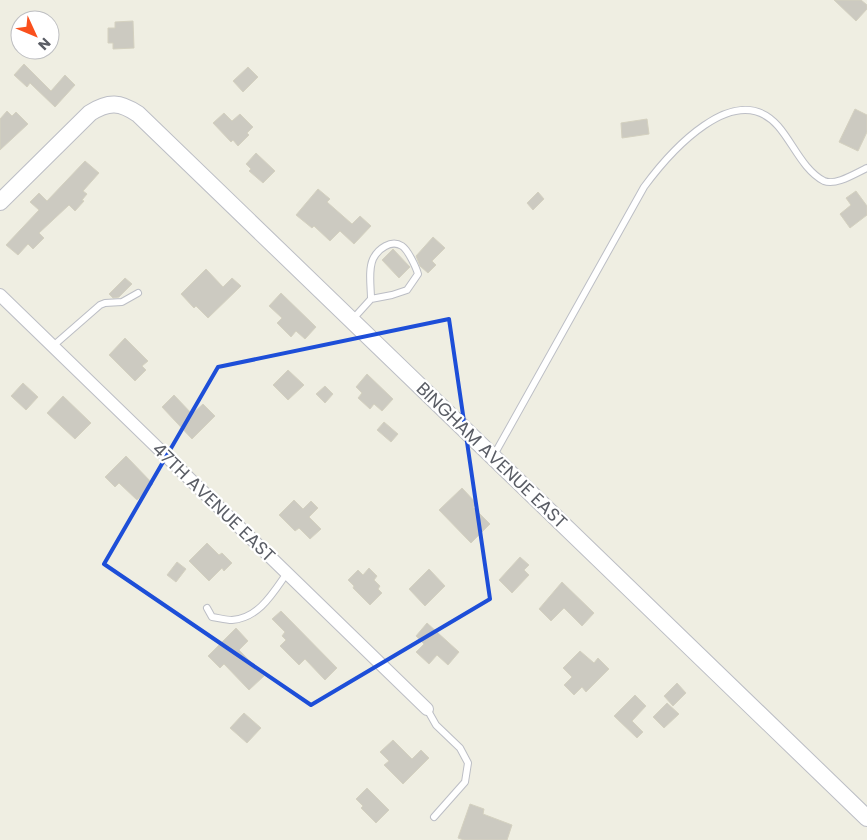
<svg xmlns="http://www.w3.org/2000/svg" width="867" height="840" font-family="Poppins,sans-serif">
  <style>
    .building { fill: #cccac1; stroke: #d4d1c0 }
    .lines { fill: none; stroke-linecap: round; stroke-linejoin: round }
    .service-casing { stroke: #bcbec5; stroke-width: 8 }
    .minor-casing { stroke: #bcbec5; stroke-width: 14 }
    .tertiary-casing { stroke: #bcbec5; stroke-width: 18 }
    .service { stroke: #fff; stroke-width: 6 }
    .minor { stroke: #fff; stroke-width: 12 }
    .tertiary { stroke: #fff; stroke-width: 16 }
    .marked { fill: none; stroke: #1d4ed8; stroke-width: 4; stroke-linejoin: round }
    .labels { text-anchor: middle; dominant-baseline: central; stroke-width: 4.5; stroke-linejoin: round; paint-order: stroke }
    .street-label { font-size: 18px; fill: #5a5d65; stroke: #fff }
  </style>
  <rect width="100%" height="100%" fill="#efeee2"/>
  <!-- building -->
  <g class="building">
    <path d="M834,0H861L867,5V9L856,21Z"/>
    <path d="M133,21L134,48L113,49V43H108V28H115V22Z"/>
    <path d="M24,64L51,91L65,75L75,85L55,107L30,83L27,87L14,75Z"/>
    <path d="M248,67L258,77L243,92L233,81Z"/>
    <path d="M855,109L867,115V132L858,151L839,142Z"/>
    <path d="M7,111L12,116L16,112L28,124L0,150V119Z"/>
    <path d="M224,113L232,121L240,114L253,127L247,133L249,135L238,146L233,140L231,142L213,123Z"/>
    <path d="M647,119L649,134L622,138L621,123Z"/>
    <path d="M256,153L275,171L263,183L249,171L251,169L246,164Z"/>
    <path d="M85,161L99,173L83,191L87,194L82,200L84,201L75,211L69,205L39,233L44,238L33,249L28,244L18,255L6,245L39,210L30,202L39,193L47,201Z"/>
    <path d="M318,189L330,199L327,202L352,224L360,216L371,226L354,244L340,231L330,241L314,226L312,228L296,215Z"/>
    <path d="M856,191L867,206V215L850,228L840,214L851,205L846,198Z"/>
    <path d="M538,192L544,199L533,210L527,203Z"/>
    <path d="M433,237L445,248L432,261L436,265L428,273L420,266L416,256Z"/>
    <path d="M393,249L410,267L399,278L382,260Z"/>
    <path d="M206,269L223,287L232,278L241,286L208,318L196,306L194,308L181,294Z"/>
    <path d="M125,278L132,284L119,297L113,298L109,294Z"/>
    <path d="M281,293L316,327L305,339L296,331L291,337L277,323L282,318L269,306Z"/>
    <path d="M125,338L148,361L142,366L146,370L135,381L109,355Z"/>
    <path d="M288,370L304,385L288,400L273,385Z"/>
    <path d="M367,374L393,399L382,411L374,404L370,409L358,398L362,393L356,387Z"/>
    <path d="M23,383L38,397L26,410L11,396Z"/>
    <path d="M325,386L333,394L325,403L316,394Z"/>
    <path d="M174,395L192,414L203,404L215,416L192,439L162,407Z"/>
    <path d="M63,396L91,423L75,439L47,413Z"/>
    <path d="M384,422L398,434L391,442L377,430Z"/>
    <path d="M126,456L153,484L137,500L119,483L115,487L105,477Z"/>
    <path d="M462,488L477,504L473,507L490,524L471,543L439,510Z"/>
    <path d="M294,500L303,509L311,501L318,508L309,517L321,529L310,539L299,528L295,531L279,515Z"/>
    <path d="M207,543L219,555L222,553L232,563L224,571L222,568L209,581L189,561Z"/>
    <path d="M520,557L529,565L524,570L529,575L512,593L499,580Z"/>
    <path d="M177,562L186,569L176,582L167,575Z"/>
    <path d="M369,568L377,576L374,580L380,586L378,589L382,593L370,605L353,588L354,586L348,580L358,570L363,575Z"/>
    <path d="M429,569L445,586L425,606L409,589Z"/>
    <path d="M562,582L594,613L582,626L564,608L551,621L539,609Z"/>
    <path d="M281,611L337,668L325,680L305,659L299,665L280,646L286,640L282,636L285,632L272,619Z"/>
    <path d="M427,623L459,652L448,665L437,655L429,664L416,652L424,644L416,636Z"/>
    <path d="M236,628L248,641L239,650L264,676L249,690L224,664L220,668L208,656Z"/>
    <path d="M580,651L594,663L598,658L609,669L586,692L582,687L574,695L564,685L572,677L563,668Z"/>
    <path d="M677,683L686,693L673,706L664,696Z"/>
    <path d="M635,695L646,706L632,721L643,732L637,738L614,716Z"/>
    <path d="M667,703L679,714L664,728L653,717Z"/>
    <path d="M244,713L261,728L247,743L230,728Z"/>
    <path d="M393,740L412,759L421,750L429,758L403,784L384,765L389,761L380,752Z"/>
    <path d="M367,788L389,810L376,823L361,808L363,806L356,799Z"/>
    <path d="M470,804L484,809L483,814L512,825L507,840H464L458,838Z"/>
  </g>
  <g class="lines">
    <!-- service casing -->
    <g class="service-casing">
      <g id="service">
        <path d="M352,320L371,299L392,295L407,290L418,274C416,267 408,250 402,246C391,239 378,249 373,259C368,270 371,287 371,299"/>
        <path d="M53,346L100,305L105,303L122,302L138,293"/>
        <path d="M494,455L644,187C669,153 735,77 778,126C793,143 803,170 824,181C836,186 856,173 867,168"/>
        <path d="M207,608L212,617C219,618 226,620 232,620C259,618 273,593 287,573"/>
        <path d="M427,709L436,725L460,748L468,763L465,782L434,817"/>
      </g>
    </g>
    <!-- minor casing -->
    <g class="minor-casing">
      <path id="minor" d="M0,295L427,709"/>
    </g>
    <!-- tertiary casing -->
    <g class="tertiary-casing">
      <path id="tertiary" d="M0,202L90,113C109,101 120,102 138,114L867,818"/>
    </g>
    <!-- service -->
    <use href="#service" class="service"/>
    <!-- minor -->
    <use href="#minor" class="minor"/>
    <!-- tertiary -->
    <use href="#tertiary" class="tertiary"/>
  </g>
  <!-- marked area -->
  <path class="marked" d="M449,319L490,599L311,705L104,564L218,367Z"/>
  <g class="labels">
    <!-- street labels -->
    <g class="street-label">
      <text transform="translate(492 455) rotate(44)">BINGHAM AVENUE EAST</text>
      <text transform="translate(214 502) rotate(44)">47TH AVENUE EAST</text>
    </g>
  </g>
  <!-- north arrow -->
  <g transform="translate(35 35) rotate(134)"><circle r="24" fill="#ffffff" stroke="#bdbec1"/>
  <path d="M0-4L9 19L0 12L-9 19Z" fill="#fa501d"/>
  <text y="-8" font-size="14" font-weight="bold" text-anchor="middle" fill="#5a5d65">N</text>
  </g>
</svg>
